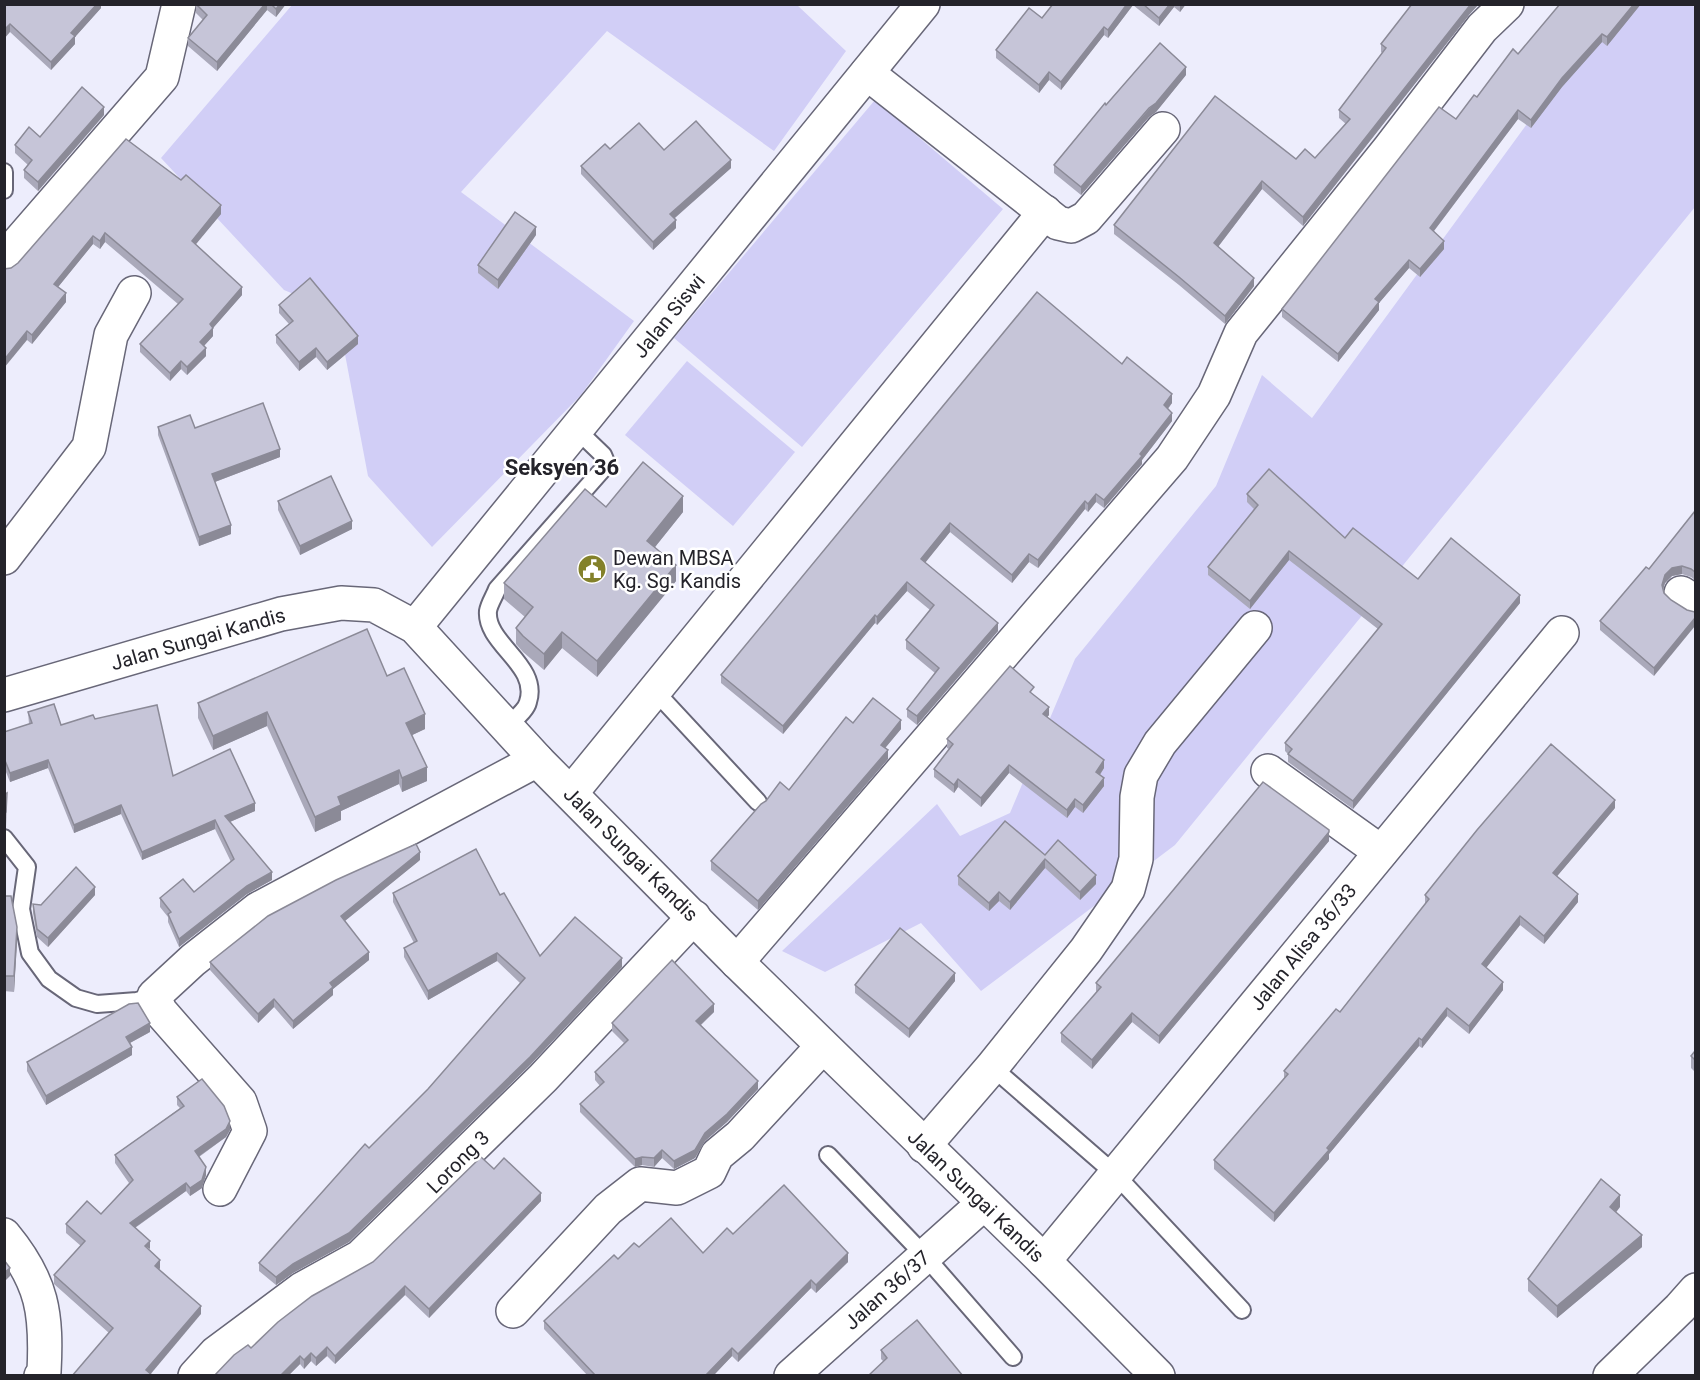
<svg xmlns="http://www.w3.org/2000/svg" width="1700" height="1380" font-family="Roboto,sans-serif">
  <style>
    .green { fill: #d1cef6 }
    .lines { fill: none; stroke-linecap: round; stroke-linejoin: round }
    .service-casing { stroke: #686778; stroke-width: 20 }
    .minor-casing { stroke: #686778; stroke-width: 36 }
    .tertiary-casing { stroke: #686778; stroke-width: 36 }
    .service { stroke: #fff; stroke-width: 16 }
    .minor { stroke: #fff; stroke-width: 33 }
    .tertiary { stroke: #fff; stroke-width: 33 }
    .wall { fill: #aaa9ba }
    .shaded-wall { fill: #8b8a97 }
    .building { fill: #c6c5d8; stroke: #8b8a97; stroke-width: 1.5 }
    .labels { text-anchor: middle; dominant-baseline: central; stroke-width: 5; stroke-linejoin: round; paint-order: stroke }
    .street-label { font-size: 20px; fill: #24232a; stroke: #fff }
    .poi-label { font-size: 20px; fill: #24232a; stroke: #fff; text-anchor: start }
    .quarter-label { font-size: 22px; font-weight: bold; fill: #24232a; stroke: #fff }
  </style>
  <rect width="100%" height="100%" fill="#ededfc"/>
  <!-- green -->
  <g class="green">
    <path d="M1691,4L1695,8V207L1175,845L981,991L921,923L825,972L782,951L937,804L960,836L1010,813L1075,659L1216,486L1262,375L1312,418L1614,5Z"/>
    <path d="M292,5H797L846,51L774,151L607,31L461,192L634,321L581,395L432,547L368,476L337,312L284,290L161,158Z"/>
    <path d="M875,100L1003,209L802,447L674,338Z"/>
    <path d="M687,361L795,452L733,526L625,435Z"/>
  </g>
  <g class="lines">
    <!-- service casing -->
    <g class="service-casing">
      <g id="service">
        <path d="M4,172V190"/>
        <path d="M654,690L758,802"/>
        <path d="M507,727C513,720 526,711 528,702C540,665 485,644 488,611C489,604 495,595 497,589L603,469L606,462L603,455L576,429"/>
        <path d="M4,838L27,867L21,909L30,953L49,979L76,998L97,1004L137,1001L154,996"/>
        <path d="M992,1067L1115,1174L1242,1310"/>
        <path d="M828,1155L925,1256L1013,1357"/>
      </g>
    </g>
    <!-- minor casing -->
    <g class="minor-casing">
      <g id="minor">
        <path d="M867,73L1058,223L1071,226L1086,218L1163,129"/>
        <path d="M4,259L162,77L179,4"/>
        <path d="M4,558L89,447L111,335L134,293"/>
        <path d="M1681,593L1696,602"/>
        <path d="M415,627L923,4"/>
        <path d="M1268,771L1381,852"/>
        <path d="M571,793L1045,212"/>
        <path d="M737,962L1172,458L1214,395L1241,333L1389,149L1482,28L1507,4"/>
        <path d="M924,1146L992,1067L1086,950L1128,889L1136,859L1137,797L1141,775L1160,743L1255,628"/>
        <path d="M220,1189L250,1131L240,1102L160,1011L154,996L193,960L258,909L537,760"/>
        <path d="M4,1235C43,1282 47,1314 44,1372L41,1376"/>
        <path d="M1044,1261L1562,633"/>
        <path d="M513,1311L608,1209L640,1184L677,1188L709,1172L717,1155L740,1136L822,1047"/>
        <path d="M195,1376L216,1353L302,1289L360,1257L543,1078L694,917"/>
        <path d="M791,1376L983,1204"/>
        <path d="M1610,1376L1680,1308L1696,1290"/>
      </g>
    </g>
    <!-- tertiary casing -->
    <g class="tertiary-casing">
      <path id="tertiary" d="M4,695L281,614L341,603L374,605L415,627L537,760L737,962L1044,1261L1158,1376"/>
    </g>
    <!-- service -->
    <use href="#service" class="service"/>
    <!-- minor -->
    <use href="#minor" class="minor"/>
    <!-- tertiary -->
    <use href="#tertiary" class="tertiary"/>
  </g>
  <!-- wall -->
  <g class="wall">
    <path d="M4,4H101V8L75,37V44L51,70L10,32Z"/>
    <path d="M196,4H286L276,17L267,10L217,71L188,46V38L203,20L196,13Z"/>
    <path d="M1053,4H1186L1180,12L1174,7L1159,26L1133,5L1108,38L1104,35L1061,90L1049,80L1039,93L996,58V50L1042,18Z"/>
    <path d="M1641,4L1607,46L1602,42L1562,87L1531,128L1518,119L1434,231L1444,249L1420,277L1409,268L1379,303V310L1338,362L1282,317V309L1456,119L1518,54Z"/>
    <path d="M1469,15L1303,226L1262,189L1218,247L1254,286L1225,324L1179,285L1114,234V225L1296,159L1315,158L1346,124L1339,118V110L1382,53L1381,52V44Z"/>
    <path d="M1186,75L1156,112L1149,117L1081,195L1054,173V165L1106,105Z"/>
    <path d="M104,115L38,191L24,178V170L28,165L15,153V145Z"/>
    <path d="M126,139L221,214L195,244L242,295L213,328V336L204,346L206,356L187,375L181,369L170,381L140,352V344L178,304L105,242L100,249L93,244L58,287L66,302L32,344L27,340L11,268L18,263Z"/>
    <path d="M610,149L664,150L731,168L675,218L676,228L653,250L581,174V166Z"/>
    <path d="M536,235L498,289L478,273V265Z"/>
    <path d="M279,305L358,344L327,370L316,357L299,371L276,343V335L289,324L279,313Z"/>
    <path d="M1122,364L1172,403L1168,409L1172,421L1142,460V464L1104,508L1096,502L1088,512L1085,509L1038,568L1029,562L1012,583L950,532L925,562L998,631L917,725L907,717V709L935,673L906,649V640L930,610L907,591L877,625L875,623L783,734L721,683V675Z"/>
    <path d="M158,427L195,428L280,457L215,482L231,534L199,546L158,435Z"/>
    <path d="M1247,494L1345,538L1418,579L1520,603L1353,809L1288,762V754L1285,751V743L1378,629L1289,560L1250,609L1208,575V567L1254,509L1247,502Z"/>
    <path d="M278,501L352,529L300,555L278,510Z"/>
    <path d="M606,507L683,512L655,547L676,581L597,677L562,648L544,670L523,652L516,644V628L525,617L504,599V583Z"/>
    <path d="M1695,511V580L1691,577L1682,574L1672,576L1665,583L1663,589L1664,593L1654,676L1600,630V621L1649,569Z"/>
    <path d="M387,676L425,729L412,735L427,781L402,792L399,784L341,811V820L315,832L267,726L213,750L198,718V703Z"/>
    <path d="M1034,695L1049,715L1047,717L1104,768L1100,775L1104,786L1083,813L1075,807L1067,818L1009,773L981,807L958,787L954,793L934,777V769L949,749L947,748V739Z"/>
    <path d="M28,712L61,725L95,719L173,776L255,811L230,822L272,880L247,894L179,947L168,922V917L160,907V898L194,892L231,862L215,829L142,860L121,814L74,833L48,768L10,782L4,767V732L29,724Z"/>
    <path d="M853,723L901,729L885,748L888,759L758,910L711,870V861L789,790Z"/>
    <path d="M1615,808L1557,876L1578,902L1544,944L1520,925L1486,968L1503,990L1469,1034L1447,1016L1422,1048L1419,1046L1329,1154V1159L1274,1222L1214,1169V1160L1284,1079V1071L1340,1012L1425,904V895Z"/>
    <path d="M1329,830V841L1159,1044L1132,1022L1092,1069L1061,1042V1033L1097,992L1096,991V983Z"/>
    <path d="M1045,855L1096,884L1080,900L1045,868L1010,910L999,901L989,911L958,885V876Z"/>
    <path d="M420,860L345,921L369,960L333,989V995L293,1029L274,1007L258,1023L210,970V962Z"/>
    <path d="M393,893L500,895L540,956L622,967L530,1065L349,1242L293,1273L276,1285L259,1271V1263L428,1089L520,983L497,961L428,1000L404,957V948L414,943L393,902Z"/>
    <path d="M95,895L48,947L37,937L33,913V904L41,905Z"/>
    <path d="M4,896L17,942L14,992L4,991Z"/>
    <path d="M955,981L909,1038L855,993V985Z"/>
    <path d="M714,1012L701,1025L758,1089L727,1122L705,1141L695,1158L674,1169L662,1158L654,1167L642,1165L635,1167L580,1112V1104L600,1086L595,1080V1072L624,1043L612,1031V1023Z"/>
    <path d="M150,1032L130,1043L132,1055L46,1105L27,1071V1062Z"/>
    <path d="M1695,1051V1072L1691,1068V1056Z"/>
    <path d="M177,1097L230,1130L226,1137L199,1157L206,1175L202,1188L190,1196L186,1191L135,1228L160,1268L159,1270L201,1314L109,1333L54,1284V1275L81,1246L66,1233V1224L101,1214L129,1183L115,1163V1155L180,1108L177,1105Z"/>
    <path d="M494,1169L541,1201L429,1318L405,1295L335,1364L327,1356L316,1366L311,1361L304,1369L300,1364L288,1376H214L373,1262Z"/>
    <path d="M1620,1207L1616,1212L1642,1247L1557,1318L1528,1291V1279Z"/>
    <path d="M733,1234L848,1262L816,1293L811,1288L738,1362L732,1356L713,1376H588L544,1329V1321L618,1259L639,1247L703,1253Z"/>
    <path d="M881,1350L963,1376L883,1361L881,1359Z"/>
  </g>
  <!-- shaded-wall -->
  <g class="shaded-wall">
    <path d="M97,4H101V8L75,37V44L51,70V62L71,33Z"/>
    <path d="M265,4H267V10L217,71V62Z"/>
    <path d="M280,4H286L276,17V9Z"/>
    <path d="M1127,4H1133V5L1108,38V30Z"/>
    <path d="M1170,4H1174V7L1159,26V18Z"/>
    <path d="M1180,4H1186L1180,12Z"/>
    <path d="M1471,4H1479L1469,15L1303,226V217Z"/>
    <path d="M1634,4H1641L1607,46V37Z"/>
    <path d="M10,24V32L4,39V30Z"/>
    <path d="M1104,27V35L1061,90V82Z"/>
    <path d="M1602,34V42L1562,87L1531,128V120L1562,78Z"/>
    <path d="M1186,67V75L1156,112L1149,117L1081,195V187Z"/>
    <path d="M1049,72V80L1039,93V85Z"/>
    <path d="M104,107V115L38,191V182Z"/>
    <path d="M1518,110V119L1430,236V228Z"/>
    <path d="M731,160V168L670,222V214Z"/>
    <path d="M1262,181V189L1214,252V243Z"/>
    <path d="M221,205V214L192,249V241Z"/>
    <path d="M676,220V228L653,250V242Z"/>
    <path d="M536,227V235L498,289V280Z"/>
    <path d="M105,233V242L100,249V241Z"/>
    <path d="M93,236V244L54,292V284Z"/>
    <path d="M1444,241V249L1420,277V269Z"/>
    <path d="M1409,260V268L1379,303V310L1338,362V354L1375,299Z"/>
    <path d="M1254,278V286L1225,324V316Z"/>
    <path d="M242,287V295L213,328V336L200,350V342L210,324Z"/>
    <path d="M66,293V302L32,344V335Z"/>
    <path d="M27,331V340L4,368V360Z"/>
    <path d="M358,336V344L327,370V362Z"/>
    <path d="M206,348V356L187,375V367Z"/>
    <path d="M316,348V357L299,371V362Z"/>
    <path d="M181,361V369L170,381V373Z"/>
    <path d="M1172,394V403L1164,413V405Z"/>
    <path d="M1172,413V421L1142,460V464L1104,508V500Z"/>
    <path d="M280,449V457L212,483V474Z"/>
    <path d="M1096,494V502L1088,512V504Z"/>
    <path d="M683,496V512L647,557V541Z"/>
    <path d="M1085,501V509L1038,568V560Z"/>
    <path d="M352,521V529L300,555V546Z"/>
    <path d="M950,523V532L921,568V559Z"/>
    <path d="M231,525V534L199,546V537Z"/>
    <path d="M1289,551V560L1250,609V601Z"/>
    <path d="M1029,554V562L1012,583V575Z"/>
    <path d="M676,565V581L597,677V661Z"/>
    <path d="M1682,566V574L1672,576L1665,583L1662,593V585L1665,575L1672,568Z"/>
    <path d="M907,582V591L877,625V617Z"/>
    <path d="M1520,595V603L1353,809V801Z"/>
    <path d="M875,615V623L783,734V726Z"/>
    <path d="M1695,618V626L1654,676V668Z"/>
    <path d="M998,623V631L917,725V716Z"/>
    <path d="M562,632V648L544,670V654Z"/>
    <path d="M1049,707V715L1043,722V714Z"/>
    <path d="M267,712V726L213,750V736Z"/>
    <path d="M425,714V729L406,738V723Z"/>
    <path d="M901,720V729L881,753V745Z"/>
    <path d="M888,750V759L758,910V901Z"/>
    <path d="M48,760V768L10,782V773Z"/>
    <path d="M1104,760V768L1096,780V772Z"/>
    <path d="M1009,765V773L981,807V798Z"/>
    <path d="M427,767V781L402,792V778Z"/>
    <path d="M399,770V784L341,811V820L315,832V817L338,797Z"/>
    <path d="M1104,778V786L1083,813V805Z"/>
    <path d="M958,779V787L954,793V785Z"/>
    <path d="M7,793L6,828H4V813Z"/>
    <path d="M1075,799V807L1067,818V810Z"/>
    <path d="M1615,800V808L1553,881V873Z"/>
    <path d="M255,803V811L225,824V816Z"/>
    <path d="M121,805V814L74,833V825Z"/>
    <path d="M215,820V829L142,860V852Z"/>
    <path d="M1329,832V841L1159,1044V1036Z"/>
    <path d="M420,852V860L341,924V916Z"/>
    <path d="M1045,859V868L1010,910V902Z"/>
    <path d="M272,872V880L247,894L179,947V939L247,886Z"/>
    <path d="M1096,875V884L1080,900V892Z"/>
    <path d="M95,887V895L48,947V938Z"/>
    <path d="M999,892V901L989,911V903Z"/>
    <path d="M1578,894V902L1544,944V936Z"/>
    <path d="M1520,916V925L1482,973V964Z"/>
    <path d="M17,927V942L14,992V976Z"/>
    <path d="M369,952V960L333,989V995L293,1029V1021L330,983Z"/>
    <path d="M497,953V961L428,1000V991Z"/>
    <path d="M622,958V967L530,1065L349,1242L293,1273L276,1285V1277Z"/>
    <path d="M955,973V981L909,1038V1029Z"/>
    <path d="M1503,982V990L1469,1034V1026Z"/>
    <path d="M274,999V1007L258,1023V1014Z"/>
    <path d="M714,1004V1012L696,1029V1021Z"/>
    <path d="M1447,1008V1016L1422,1048V1040Z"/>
    <path d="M1132,1013V1022L1092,1069V1060Z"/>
    <path d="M150,1023V1032L126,1045V1037Z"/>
    <path d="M1419,1038V1046L1329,1154V1159L1274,1222V1213Z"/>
    <path d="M132,1047V1055L46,1105V1096Z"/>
    <path d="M758,1081V1089L727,1122L705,1141L695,1158L674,1169V1161L705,1133Z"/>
    <path d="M230,1121V1130L226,1137L195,1159V1151Z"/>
    <path d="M662,1150V1158L654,1167V1158Z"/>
    <path d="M642,1157V1165L635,1167V1159Z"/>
    <path d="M206,1167V1175L202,1188L190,1196V1188Z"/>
    <path d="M186,1183V1191L130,1231V1223Z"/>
    <path d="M541,1193V1201L429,1318V1309Z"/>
    <path d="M1620,1195V1207L1610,1220V1207Z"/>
    <path d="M1642,1235V1247L1557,1318V1306Z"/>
    <path d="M150,1241V1249L145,1246Z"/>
    <path d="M848,1253V1262L816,1293V1285Z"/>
    <path d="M160,1260V1268L155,1274V1266Z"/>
    <path d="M10,1268V1276L4,1282V1273Z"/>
    <path d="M811,1280V1288L738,1362V1354Z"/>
    <path d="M405,1286V1295L335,1364V1356Z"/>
    <path d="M201,1306V1314L149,1376L146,1370Z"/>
    <path d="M327,1347V1356L316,1366V1358Z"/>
    <path d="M732,1348V1356L713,1376H705Z"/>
    <path d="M311,1353V1361L304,1369V1360Z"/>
    <path d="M300,1356V1364L288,1376H280Z"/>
  </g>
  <!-- building -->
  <g class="building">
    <path d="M4,4H97L71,33L75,36L51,62L10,24L4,30Z"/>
    <path d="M265,4L217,62L188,38L207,15L196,4Z"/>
    <path d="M271,4H280L276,9Z"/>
    <path d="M1053,4H1127L1108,30L1104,27L1061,82L1049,72L1039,85L996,50L1029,8L1042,18Z"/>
    <path d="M1143,4H1170L1159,18Z"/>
    <path d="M1412,4H1471L1303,217L1262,181L1214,243L1254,278L1225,316L1179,277L1114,225L1215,96L1296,159L1305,149L1315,158L1350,119L1339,110L1386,48L1381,44Z"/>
    <path d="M1560,4H1634L1607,37L1602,34L1562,78L1531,120L1518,110L1430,228L1444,241L1420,269L1409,260L1375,299L1379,302L1338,354L1282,309L1439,107L1456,119L1474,95L1477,97L1513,49L1518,54Z"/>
    <path d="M1160,43L1186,67L1156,103L1149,108L1081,187L1054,165L1105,103L1106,105Z"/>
    <path d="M82,87L104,107L38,182L24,170L32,160L15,145L29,127L40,137Z"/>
    <path d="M696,121L731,160L670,214L676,220L653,242L581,166L605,144L610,149L639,123L664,150Z"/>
    <path d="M126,139L181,180L186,175L221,205L192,241L242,287L210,324L213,328L200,342L206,348L187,367L181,361L170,373L140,344L183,299L105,233L100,241L93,236L54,284L66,293L32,335L27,331L4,360V269L11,268L18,263Z"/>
    <path d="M515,212L536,227L498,280L478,265Z"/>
    <path d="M310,278L358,336L327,362L316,348L299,362L276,335L293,321L279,305Z"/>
    <path d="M1037,292L1122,364L1127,357L1172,394L1164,405L1172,413L1140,454L1142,456L1104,500L1096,494L1088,504L1085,501L1038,560L1029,554L1012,575L950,523L921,559L998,623L917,716L907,709L939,668L906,640L934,605L907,582L877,617L875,615L783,726L721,675Z"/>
    <path d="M263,403L280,449L212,474L231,525L199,537L158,427L190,415L195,428Z"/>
    <path d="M643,462L683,496L647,541L676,565L597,661L562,632L544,654L523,636L516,628L533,607L504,583L585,489L606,507Z"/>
    <path d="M1269,469L1345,538L1353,528L1418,579L1451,538L1520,595L1353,801L1288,754L1292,749L1285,743L1382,624L1289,551L1250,601L1208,567L1258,505L1247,494Z"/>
    <path d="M331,476L352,521L300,546L278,501Z"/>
    <path d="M1695,511V572L1691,569L1682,566L1672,568L1665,575L1662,585L1664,593L1671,600L1687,610L1695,612V618L1654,668L1600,621L1646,567L1649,569Z"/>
    <path d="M367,629L387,676L404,668L425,714L406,723L427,767L402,778L399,770L338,797L341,805L315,817L267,712L213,736L198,703Z"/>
    <path d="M1010,666L1034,687L1030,692L1049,707L1043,714L1104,760L1096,772L1104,778L1083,805L1075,799L1067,810L1009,765L981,798L958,779L954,785L934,769L953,744L947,739Z"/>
    <path d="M873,698L901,720L881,745L888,750L758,901L711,861L761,804L766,801L780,782L789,790L846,717L853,723Z"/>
    <path d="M54,704L61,725L93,715L95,719L157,705L173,776L230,749L255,803L225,816L272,872L247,886L179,939L168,914L171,912L160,898L183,879L194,892L234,859L215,820L142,852L121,805L74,825L48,760L10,773L4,758V732L32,723L28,712Z"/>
    <path d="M1551,744L1615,800L1553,873L1578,894L1544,936L1520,916L1482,964L1503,982L1469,1026L1447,1008L1422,1040L1419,1038L1327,1148L1329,1150L1274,1213L1214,1160L1288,1074L1284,1071L1336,1009L1340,1012L1429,899L1425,895L1477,830Z"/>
    <path d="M1263,782L1329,830V832L1159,1036L1132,1013L1092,1060L1061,1033L1101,987L1096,983Z"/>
    <path d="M7,793L6,812L4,813V795Z"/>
    <path d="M1005,821L1045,855L1058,840L1096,875L1080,892L1045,859L1010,902L999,892L989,903L958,876Z"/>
    <path d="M416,844L420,852L341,916L369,952L330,983L333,987L293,1021L274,999L258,1014L210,962L268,916L336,880Z"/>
    <path d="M476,849L500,895L504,893L540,956L575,917L622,958L530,1057L349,1233L293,1264L276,1277L259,1263L365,1144L369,1148L428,1089L525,978L497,953L428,991L404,948L417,941L393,893Z"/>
    <path d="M76,867L95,887L48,938L37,929L33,904L41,905Z"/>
    <path d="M4,896H11L17,927L14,976H4Z"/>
    <path d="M900,928L955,973L909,1029L855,985Z"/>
    <path d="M672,960L714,1004L696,1021L758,1081L727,1114L705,1133L695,1150L674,1161L662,1150L654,1158L642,1157L635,1159L580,1104L604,1082L595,1072L628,1040L612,1023Z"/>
    <path d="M138,1003L150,1023L126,1037L132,1047L46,1096L27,1062L129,1004Z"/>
    <path d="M1695,1051V1060L1691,1056Z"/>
    <path d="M202,1079L224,1106L230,1121L226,1129L195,1151L206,1167L202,1180L190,1188L186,1183L130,1223L150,1241L145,1246L160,1260L155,1266L201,1306L146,1370L153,1376H72L113,1328L54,1275L85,1241L66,1224L87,1201L101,1214L133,1180L115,1155L184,1106L177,1097Z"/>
    <path d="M481,1157L494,1169L504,1158L541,1193L429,1309L405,1286L335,1356L327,1347L316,1358L311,1353L304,1360L300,1356L280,1376H214L234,1355L248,1345L251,1348L278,1322L312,1296L373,1262Z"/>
    <path d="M1601,1179L1620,1195L1610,1207L1642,1235L1557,1306L1528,1279Z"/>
    <path d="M784,1185L848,1253L816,1285L811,1280L738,1354L732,1348L705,1376H596L544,1321L614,1255L618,1259L634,1243L639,1247L671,1218L703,1253L727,1228L733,1234Z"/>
    <path d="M4,1260L10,1268L4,1273Z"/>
    <path d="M917,1320L963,1376H868L887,1358L881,1350Z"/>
  </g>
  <!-- icons -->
  <defs>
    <g id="civic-disc" transform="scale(1.5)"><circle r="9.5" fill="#83812a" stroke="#fff"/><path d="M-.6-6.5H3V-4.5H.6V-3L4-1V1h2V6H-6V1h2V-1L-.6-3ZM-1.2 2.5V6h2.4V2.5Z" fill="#fff"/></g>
  </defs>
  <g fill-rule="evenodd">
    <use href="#civic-disc" x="592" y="569"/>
  </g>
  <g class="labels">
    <!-- street labels -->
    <g class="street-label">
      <text transform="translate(669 316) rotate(-51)">Jalan Siswi</text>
      <text transform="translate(198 639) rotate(-16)">Jalan Sungai Kandis</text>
      <text transform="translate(631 854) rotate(45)">Jalan Sungai Kandis</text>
      <text transform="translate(1303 947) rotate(-51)">Jalan Alisa 36/33</text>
      <text transform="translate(458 1162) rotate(-45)">Lorong 3</text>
      <text transform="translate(976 1196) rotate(44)">Jalan Sungai Kandis</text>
      <text transform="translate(887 1290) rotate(-42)">Jalan 36/37</text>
    </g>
    <!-- poi labels -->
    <g class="poi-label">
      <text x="613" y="558">Dewan MBSA<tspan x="613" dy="23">Kg. Sg. Kandis</tspan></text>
    </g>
    <!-- quarter labels -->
    <g class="quarter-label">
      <text x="562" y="467">Seksyen 36</text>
    </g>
  </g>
  <!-- border -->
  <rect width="1700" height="1380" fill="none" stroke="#24232a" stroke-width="12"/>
</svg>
